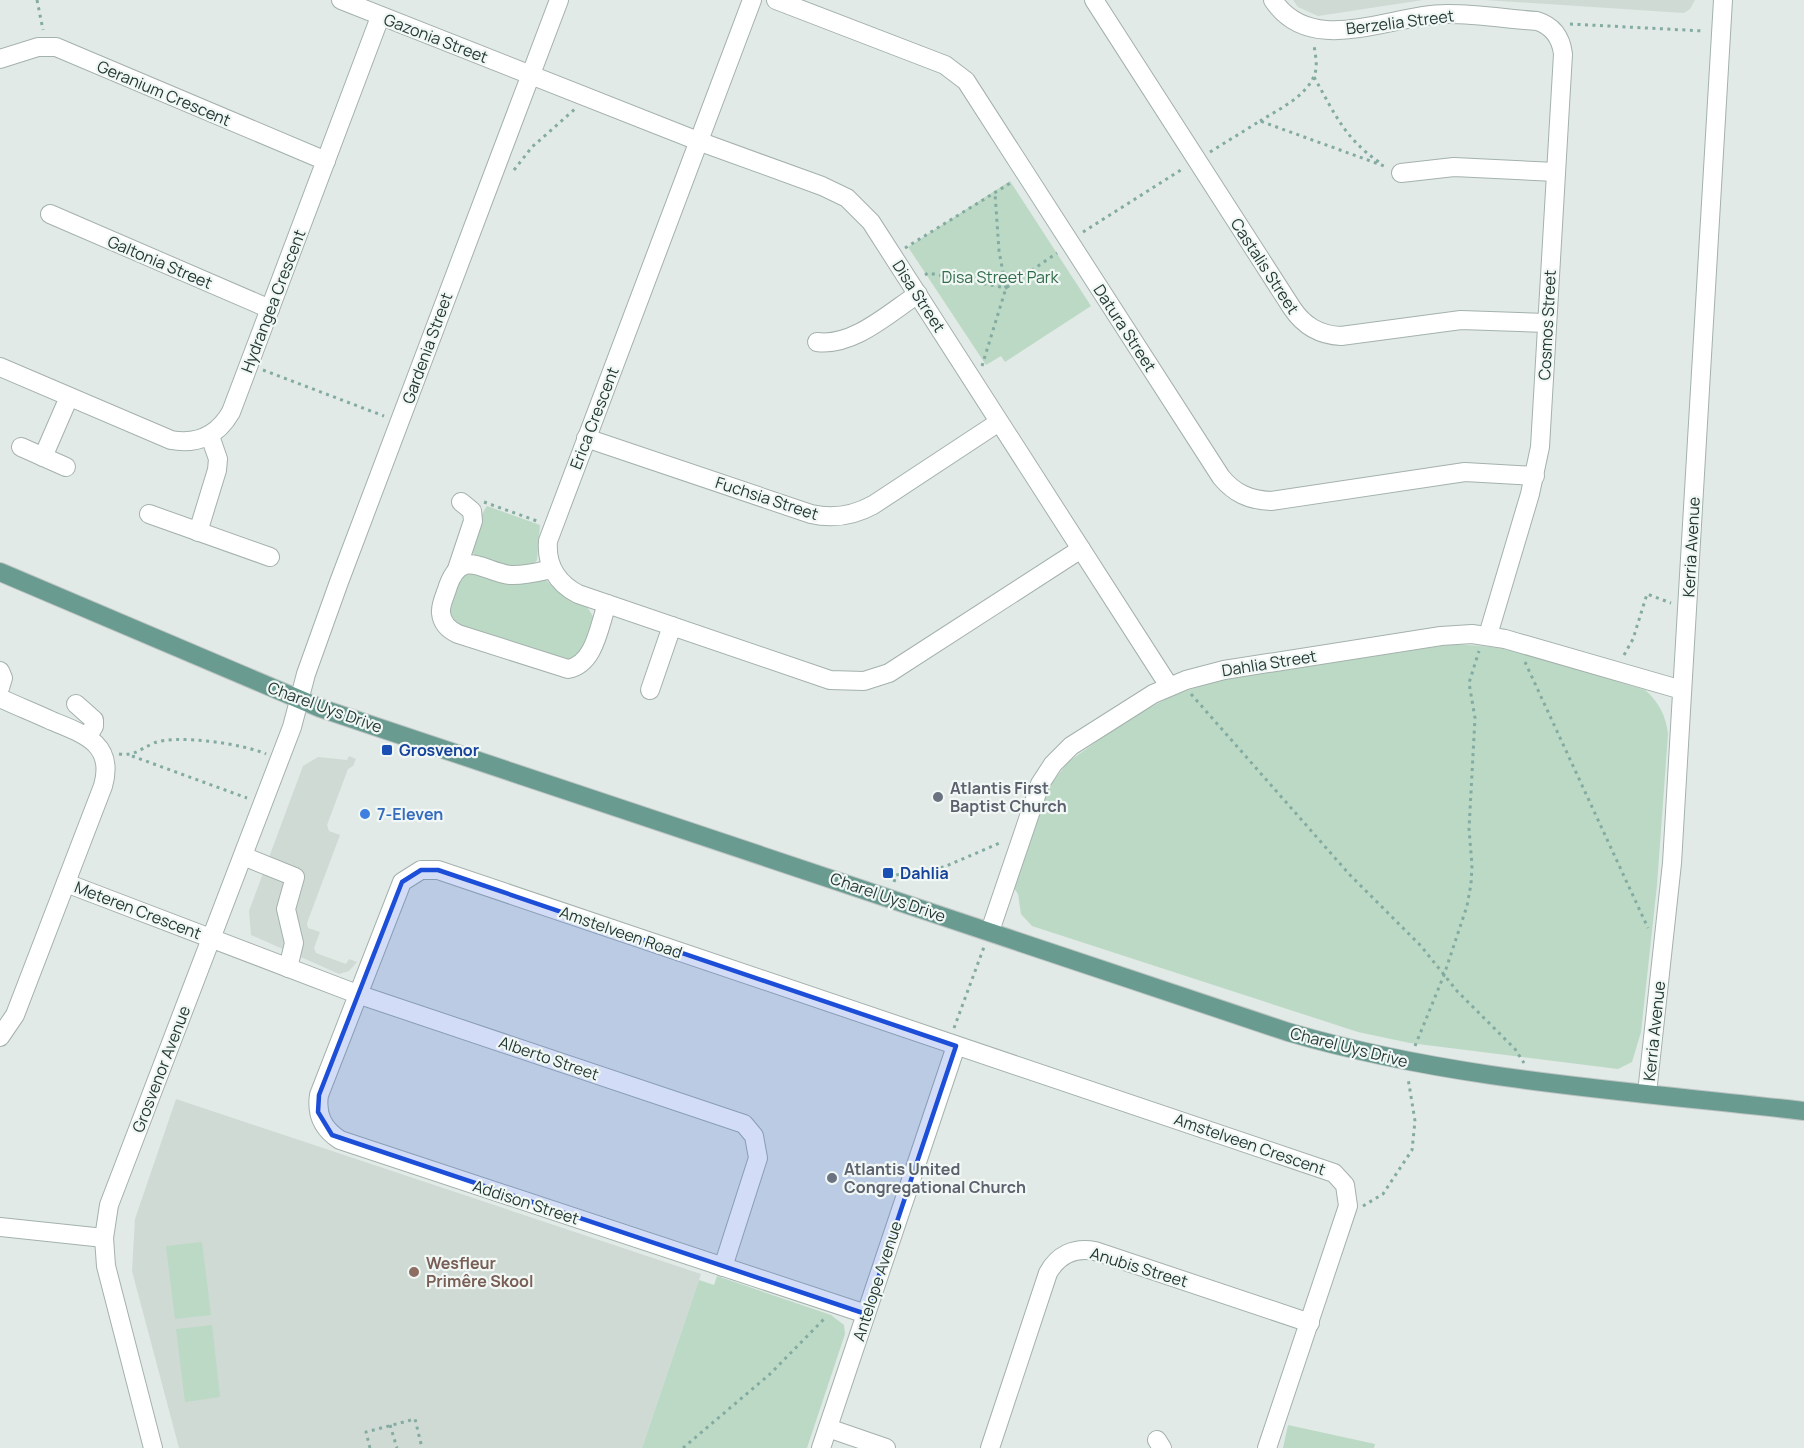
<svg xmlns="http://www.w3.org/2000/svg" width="1804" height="1448" font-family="Manrope,sans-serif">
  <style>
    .built { fill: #cfdad5 }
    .green { fill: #bbd9c5 }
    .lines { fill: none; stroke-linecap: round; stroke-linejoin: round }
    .minor-casing { stroke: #a4b1ad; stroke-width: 20 }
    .major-casing { stroke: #bdc4c2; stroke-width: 20 }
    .path { stroke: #84aba1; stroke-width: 3; stroke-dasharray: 3 4.5; stroke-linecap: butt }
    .minor { stroke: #fff; stroke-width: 18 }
    .major { stroke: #699b91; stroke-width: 18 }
    .marked { fill: #1d4ed8; fill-opacity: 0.2; stroke: #1d4ed8; stroke-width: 4.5; stroke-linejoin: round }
    .transit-dot { fill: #1a4fb4; stroke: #f1f7f4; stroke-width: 2 }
    .worship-dot { fill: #6b7280; stroke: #f1f7f4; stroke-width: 2 }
    .shop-dot { fill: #3f7fe0; stroke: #f1f7f4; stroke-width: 2 }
    .education-dot { fill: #8d6e63; stroke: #f1f7f4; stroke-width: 2 }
    .labels { text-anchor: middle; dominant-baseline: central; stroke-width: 4.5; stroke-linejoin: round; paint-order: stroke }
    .street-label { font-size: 16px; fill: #233934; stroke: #f1f7f4 }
    .park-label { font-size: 16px; fill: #316c4b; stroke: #f1f7f4 }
    .transit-label { font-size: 16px; font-weight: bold; fill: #164399; stroke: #f1f7f4; text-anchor: start }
    .worship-label { font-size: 16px; font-weight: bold; fill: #5b616d; stroke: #f1f7f4; text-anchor: start }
    .shop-label { font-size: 16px; font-weight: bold; fill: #366cbe; stroke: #f1f7f4; text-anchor: start }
    .education-label { font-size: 16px; font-weight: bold; fill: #785e54; stroke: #f1f7f4; text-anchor: start }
  </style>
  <rect width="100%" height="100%" fill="#e1eae6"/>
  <!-- built -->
  <g class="built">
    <path d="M1293,0H1423L1318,16L1298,7Z"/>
    <path d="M1484,0H1695L1690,9L1684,13Z"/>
    <path d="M349,756L356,759L353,766L348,769L327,825L329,831L340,835L307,923L308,928L320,932L314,948L316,953L346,964L349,959L357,962L349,971L339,974L251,935L249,911L303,766L318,757L347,760Z"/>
    <path d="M176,1099L701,1274L642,1448H179L132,1271L135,1219Z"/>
  </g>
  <!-- green -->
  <g class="green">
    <path d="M1010,181L1091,306L1005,362L1001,356L986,365L908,247Z"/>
    <path d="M487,506L540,525L537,560L532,566C519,568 476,569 472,550C470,538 480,516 487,506Z"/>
    <path d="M468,570L546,580L559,593L586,605L594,618L583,654L574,662L459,627L447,612L462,573Z"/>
    <path d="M1448,645C1515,642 1581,671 1645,690C1659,702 1666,716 1668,734L1657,885L1641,1032L1632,1062L1618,1069L1410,1043L1358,1032L1032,926L1021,914L1018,894L1014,888L1049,787L1068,762L1127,720L1175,694L1228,678Z"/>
    <path d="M202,1242L211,1315L175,1319L166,1246Z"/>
    <path d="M717,1276L831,1315L844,1325L845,1334L807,1448H642L699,1280L714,1285Z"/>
    <path d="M212,1325L220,1397L185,1402L176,1329Z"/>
    <path d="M1288,1425L1375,1444L1374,1448H1283Z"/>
  </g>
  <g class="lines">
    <!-- minor casing -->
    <g class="minor-casing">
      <g id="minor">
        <path d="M341,0L698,141L822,186L847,198L871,222L1169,686"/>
        <path d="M752,0L548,541C546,565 557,583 578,594L830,680L864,681L889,673L1081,549"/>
        <path d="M776,0L945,65L966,81L1221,477C1234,493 1249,500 1271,501L1465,472L1535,476"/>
        <path d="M1094,0L1292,308C1304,326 1319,335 1341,336L1461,320L1547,323"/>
        <path d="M1273,0C1312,59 1393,13 1449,14C1478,14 1508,19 1537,21C1553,26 1561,38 1563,54L1540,447L1530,494L1488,635"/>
        <path d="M0,59L38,47H56L326,161"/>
        <path d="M1401,173L1454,167L1556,172"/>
        <path d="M50,214L270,309"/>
        <path d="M817,342C853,347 889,313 918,294"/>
        <path d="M0,367L171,440C198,445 218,435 231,412L380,17"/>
        <path d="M586,438L811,514C833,519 853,516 873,505L999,422"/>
        <path d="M21,447L66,467"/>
        <path d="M43,457L69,397"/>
        <path d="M149,514L270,557"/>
        <path d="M198,532L217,470L218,459L210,436"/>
        <path d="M457,569L473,521L472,511L461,502"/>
        <path d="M552,569C538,572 524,576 510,575C484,572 462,547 448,586C446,594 440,604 441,613C442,623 449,630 458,634L568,669C595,664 599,626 607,604"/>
        <path d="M0,671L3,678L0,688"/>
        <path d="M650,690L672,626"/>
        <path d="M0,698C17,706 35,713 52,721C84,734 115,744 103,786L15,1015L0,1037"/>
        <path d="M76,704L94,720V726L88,736"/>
        <path d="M243,856L295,877L286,909L294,943L288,968"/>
        <path d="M66,883L357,994L744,1124L754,1136L758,1158L723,1267"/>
        <path d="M990,931L1040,784L1053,764L1071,746L1153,694L1186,680L1224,670L1441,636L1472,634L1505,639L1682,690"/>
        <path d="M1647,1093L1672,863L1723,0"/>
        <path d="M0,1227L104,1238"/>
        <path d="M866,1314L340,1140C323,1129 316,1115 319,1095L402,882L421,870H438L1334,1173L1345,1185L1348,1206L1267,1448"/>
        <path d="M828,1428L886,1448"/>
        <path d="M1157,1440L1162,1448"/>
        <path d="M153,1448L106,1266L104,1238L109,1205L292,727L306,674L339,582L559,0"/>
        <path d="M821,1448L956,1046"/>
        <path d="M990,1448L1048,1273C1058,1255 1074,1247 1095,1251L1310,1323"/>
      </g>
    </g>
    <!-- major casing -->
    <g class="major-casing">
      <path id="major" d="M0,572L320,708L1288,1032C1455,1081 1632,1091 1804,1111"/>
    </g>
    <!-- path -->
    <g class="path">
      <path d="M37,0L43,30"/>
      <path d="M1570,24L1704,31"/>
      <path d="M1314,77C1334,112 1344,138 1379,162"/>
      <path d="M1260,121C1279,109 1312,94 1316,69C1317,62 1315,53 1314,45"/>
      <path d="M1210,152L1260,121L1387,167"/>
      <path d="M514,170L532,147L575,109"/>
      <path d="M1083,232L1184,168"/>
      <path d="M905,248L1012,182"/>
      <path d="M925,275L928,273L1006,288L999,251L995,193"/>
      <path d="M982,366L1006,288L1057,253"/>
      <path d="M263,370L384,416"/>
      <path d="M484,502L537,521"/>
      <path d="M1624,655L1633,639L1647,594L1671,603"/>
      <path d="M1525,662L1648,928"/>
      <path d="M1191,694L1350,875L1421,946L1457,991L1515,1049L1524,1063"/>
      <path d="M119,754C135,756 140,749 154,743C175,734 245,744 266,754"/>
      <path d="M132,756L247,798"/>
      <path d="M894,882L896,875L944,867L1002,842"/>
      <path d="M954,1028L984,947"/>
      <path d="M1415,1046L1444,975L1467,906L1471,884L1472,865L1469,829L1475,718L1469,683L1479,651"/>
      <path d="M1363,1206L1383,1194L1412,1150L1415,1121L1408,1078"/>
      <path d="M390,1425L397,1448"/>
      <path d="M370,1448L366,1432L415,1419L422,1448"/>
      <path d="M683,1448L770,1374L826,1317"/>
    </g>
    <!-- minor -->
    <use href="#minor" class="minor"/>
    <!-- major -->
    <use href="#major" class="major"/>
  </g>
  <!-- marked area -->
  <path class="marked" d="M421,870H438L956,1046L866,1314L332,1135L318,1112L319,1095L402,882Z"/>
  <!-- markers -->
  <g class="transit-dot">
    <rect x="381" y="744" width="12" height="12" rx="3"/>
    <rect x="882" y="867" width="12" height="12" rx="3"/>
  </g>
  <g class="worship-dot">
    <circle cx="938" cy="797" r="6"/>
    <circle cx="832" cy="1178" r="6"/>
  </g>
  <circle class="shop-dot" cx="365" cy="814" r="6"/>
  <circle class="education-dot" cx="414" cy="1272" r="6"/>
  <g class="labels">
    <!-- street labels -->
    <g class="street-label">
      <text transform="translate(1400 22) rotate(-7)">Berzelia Street</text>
      <text transform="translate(436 38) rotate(21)">Gazonia Street</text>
      <text transform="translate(164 93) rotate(23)">Geranium Crescent</text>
      <text transform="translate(160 262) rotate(23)">Galtonia Street</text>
      <text transform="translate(1265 266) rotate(57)">Castalis Street</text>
      <text transform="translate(919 296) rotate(57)">Disa Street</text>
      <text transform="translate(273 301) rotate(-69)">Hydrangea Crescent</text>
      <text transform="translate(1547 325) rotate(-87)">Cosmos Street</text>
      <text transform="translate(1125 328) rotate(57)">Datura Street</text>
      <text transform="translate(427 348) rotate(-70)">Gardenia Street</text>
      <text transform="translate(594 418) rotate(-69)">Erica Crescent</text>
      <text transform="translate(767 498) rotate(18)">Fuchsia Street</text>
      <text transform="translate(1691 547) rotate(-87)">Kerria Avenue</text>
      <text transform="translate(1269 663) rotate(-9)">Dahlia Street</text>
      <text transform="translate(325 707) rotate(20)">Charel Uys Drive</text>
      <text transform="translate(888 897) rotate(19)">Charel Uys Drive</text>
      <text transform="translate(138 910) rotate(21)">Meteren Crescent</text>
      <text transform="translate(621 932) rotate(19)">Amstelveen Road</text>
      <text transform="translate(1654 1031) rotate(-84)">Kerria Avenue</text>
      <text transform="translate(1349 1047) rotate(14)">Charel Uys Drive</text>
      <text transform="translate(549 1058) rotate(19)">Alberto Street</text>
      <text transform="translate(161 1069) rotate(-69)">Grosvenor Avenue</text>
      <text transform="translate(1250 1144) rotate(19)">Amstelveen Crescent</text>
      <text transform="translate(526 1202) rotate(18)">Addison Street</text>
      <text transform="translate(1139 1267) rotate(17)">Anubis Street</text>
      <text transform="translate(877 1281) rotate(-72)">Antelope Avenue</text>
    </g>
    <!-- park labels -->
    <g class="park-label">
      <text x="1000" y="277">Disa Street Park</text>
    </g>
    <!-- transit labels -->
    <g class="transit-label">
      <text x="399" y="750">Grosvenor</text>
      <text x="900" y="873">Dahlia</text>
    </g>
    <!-- worship labels -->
    <g class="worship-label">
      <text x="950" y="788">Atlantis First<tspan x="950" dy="18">Baptist Church</tspan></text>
      <text x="844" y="1169">Atlantis United<tspan x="844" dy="18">Congregational Church</tspan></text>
    </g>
    <!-- shop labels -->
    <g class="shop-label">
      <text x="377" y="814">7-Eleven</text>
    </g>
    <!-- education labels -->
    <g class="education-label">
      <text x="426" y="1263">Wesfleur<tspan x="426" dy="18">Primêre Skool</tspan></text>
    </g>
  </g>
</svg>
